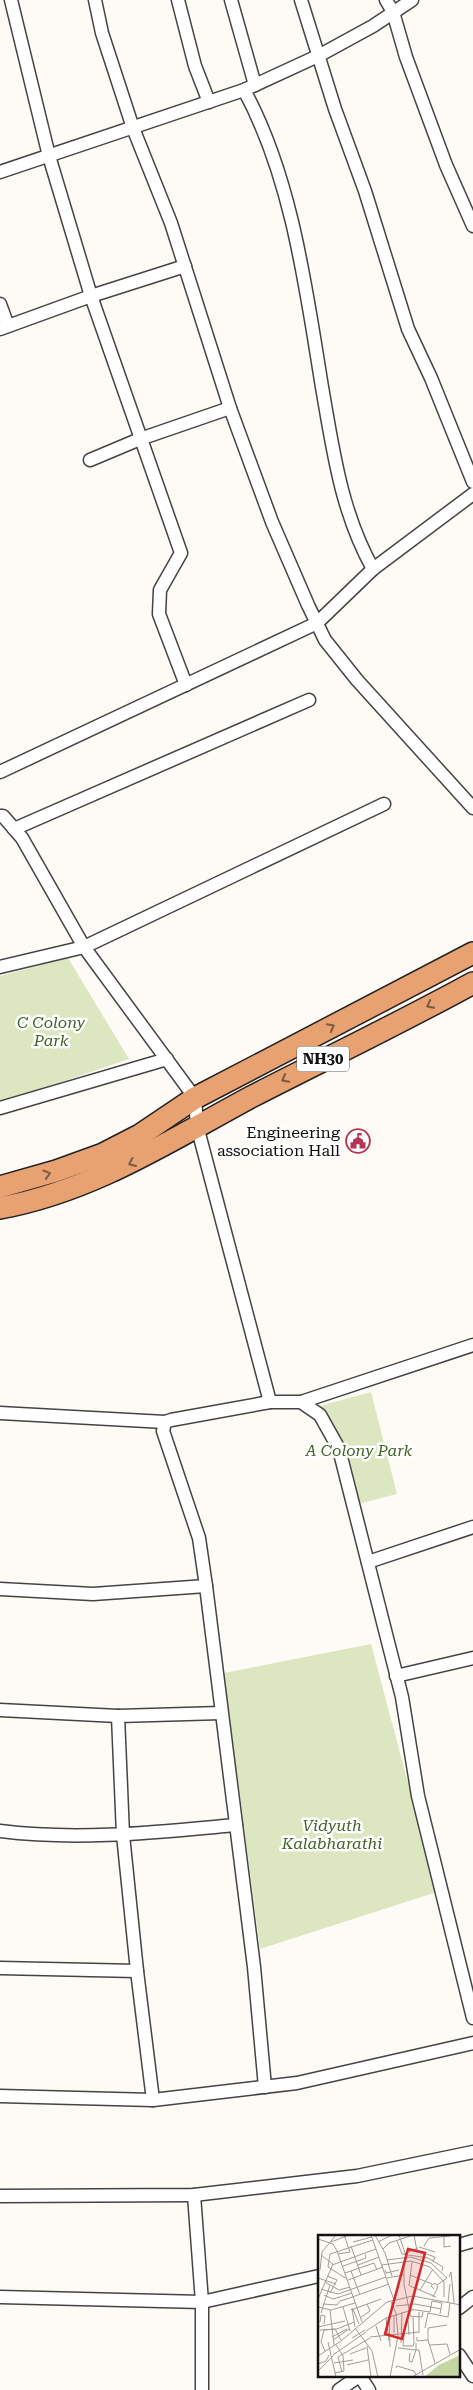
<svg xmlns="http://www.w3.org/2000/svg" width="473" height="2390" font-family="'Roboto Serif',serif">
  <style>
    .green { fill: #dce7c1 }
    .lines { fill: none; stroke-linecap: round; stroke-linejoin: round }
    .minor-casing { stroke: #444; stroke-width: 15 }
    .trunk-casing { stroke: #222; stroke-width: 24 }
    .minor { stroke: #fff; stroke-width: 12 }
    .trunk { stroke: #e8a272; stroke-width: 21 }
    .oneway { stroke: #7c5a42 }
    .labels { text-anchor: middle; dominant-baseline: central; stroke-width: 5; stroke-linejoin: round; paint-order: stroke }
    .shield { fill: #fff; stroke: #585858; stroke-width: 1 }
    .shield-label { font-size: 15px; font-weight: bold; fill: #111 }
    .park-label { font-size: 16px; font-style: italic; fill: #3f6426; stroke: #fff }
    .poi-label { font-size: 16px; fill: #111; stroke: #fff; text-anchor: end }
    .inset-road { fill: none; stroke: #9f9d9a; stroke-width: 1 }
    .view { fill: #d62828; fill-opacity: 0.15; stroke: #d62828; stroke-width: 2.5 }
    .inset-edge { fill: none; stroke: #111; stroke-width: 2.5 }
  </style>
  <rect width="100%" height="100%" fill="#fefbf6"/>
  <!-- green -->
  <g class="green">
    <path d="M68,958L129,1059L0,1103V976Z"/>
    <path d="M371,1392L397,1494L346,1507L320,1406Z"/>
    <path d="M371,1644L437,1892L260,1949L224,1673Z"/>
  </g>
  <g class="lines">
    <!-- minor casing -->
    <g class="minor-casing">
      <g id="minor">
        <path d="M11,0L49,156L91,296L181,553L160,590L159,614L186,685"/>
        <path d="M95,0L102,33L133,128L171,223L230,408L272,522L308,605L325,640L357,680L473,808"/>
        <path d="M178,0L195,66L209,102"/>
        <path d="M231,0L255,85"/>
        <path d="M301,0L335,109L365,191L408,329L431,378L473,482"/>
        <path d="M386,0L393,12L406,57L446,165L473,226"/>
        <path d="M244,90C292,178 306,289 322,387C333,450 341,512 373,569"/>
        <path d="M0,172L244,90L320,55L373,26L412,0"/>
        <path d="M0,304L8,326"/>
        <path d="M0,329L91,296L185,266"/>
        <path d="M90,460L140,439L230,408"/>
        <path d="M0,772L317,623L373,569L473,494"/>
        <path d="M0,816H3L22,838L84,947L195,1098L197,1126L270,1402"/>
        <path d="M14,829L309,700"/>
        <path d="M0,967L84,947L384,804"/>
        <path d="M0,1108L167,1059"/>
        <path d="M301,1402L473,1345"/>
        <path d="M0,1413L165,1422"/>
        <path d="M368,1562L473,1527"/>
        <path d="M0,1589L93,1594L206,1586"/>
        <path d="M396,1676L473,1658"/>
        <path d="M0,1710L118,1716L221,1713"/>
        <path d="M118,1716L123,1835L137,1971L153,2100"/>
        <path d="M0,1831C79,1841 158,1832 236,1825"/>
        <path d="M0,1968L137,1971"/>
        <path d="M265,2087L254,1967L206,1586L199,1538L163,1431L165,1422L171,1420L270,1402H301L320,1415L339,1449L402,1697L418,1796L473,2018"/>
        <path d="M0,2096L153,2100L297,2083L473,2043"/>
        <path d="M194,2195L202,2302V2390"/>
        <path d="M0,2196L194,2195L357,2176L473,2152"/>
        <path d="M459,2245L473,2241"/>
        <path d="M0,2297L202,2302L319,2276"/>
        <path d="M459,2308L473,2297"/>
        <path d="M459,2355L473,2376"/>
        <path d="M360,2376L369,2390"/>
        <path d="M339,2390L359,2376"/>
      </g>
    </g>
    <!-- trunk casing -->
    <g class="trunk-casing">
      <g id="trunk">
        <path d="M0,1187L56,1171L103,1154L140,1135L195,1098L473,953"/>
        <path d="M0,1208C93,1191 169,1141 251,1097C325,1059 400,1023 473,983"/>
      </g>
    </g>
    <!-- minor -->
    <use href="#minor" class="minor"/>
    <!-- trunk -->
    <use href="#trunk" class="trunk"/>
  </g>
  <!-- one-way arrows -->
  <defs><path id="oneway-chevron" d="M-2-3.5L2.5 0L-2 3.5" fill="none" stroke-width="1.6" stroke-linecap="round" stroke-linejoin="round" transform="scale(1.25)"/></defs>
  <g class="oneway">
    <use href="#oneway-chevron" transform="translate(430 1005) rotate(153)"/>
    <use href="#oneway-chevron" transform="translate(331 1027) rotate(-28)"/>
    <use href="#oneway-chevron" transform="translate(285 1079) rotate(152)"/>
    <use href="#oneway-chevron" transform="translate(132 1163) rotate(155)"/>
    <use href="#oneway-chevron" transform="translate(47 1174) rotate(-17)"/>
  </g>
  <!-- icons -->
  <defs>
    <g id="civic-ring" transform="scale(1.25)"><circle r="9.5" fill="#fff" stroke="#b53555" stroke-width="1.5"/><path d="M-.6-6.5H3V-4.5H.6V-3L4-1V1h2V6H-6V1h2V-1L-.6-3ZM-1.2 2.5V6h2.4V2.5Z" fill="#b53555"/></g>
  </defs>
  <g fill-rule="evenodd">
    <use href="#civic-ring" x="358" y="1141"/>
  </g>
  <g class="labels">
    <!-- shield labels -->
    <rect class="shield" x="297" y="1046.5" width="52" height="25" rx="4"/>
    <g class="shield-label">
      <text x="323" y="1059">NH30</text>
    </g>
    <!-- park labels -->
    <g class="park-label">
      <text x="51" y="1022">C Colony<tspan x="51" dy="18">Park</tspan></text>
      <text x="359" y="1450">A Colony Park</text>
      <text x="332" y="1825">Vidyuth<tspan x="332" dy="18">Kalabharathi</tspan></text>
    </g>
    <!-- poi labels -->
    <g class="poi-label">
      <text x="340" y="1132">Engineering<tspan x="340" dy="18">association Hall</tspan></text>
    </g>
  </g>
  <!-- overview -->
  <g transform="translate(318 2235)">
    <rect width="142" height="142" fill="#fefbf6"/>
    <path d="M142,120V142H106L121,130Z" fill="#c4d6a2"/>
    <path class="inset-road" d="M53,0L76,65M57,0L67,18L74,41M81,0L87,18M96,0L99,16M126,1V12L133,11M0,4L15,9L19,16L44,87M79,6L84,19L110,23L125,32L124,36M13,7L31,0M35,7L54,2M60,7L74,0M33,11L43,40M106,11L111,3L132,1M101,12L117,17M65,14L71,8L95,0M100,16L117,22L115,27M20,19L32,17L26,0M86,19L100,13M69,25L92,22L113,28L129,43L119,50M86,26V49L91,74L112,77L114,66L124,68L122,79M14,30L58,14M40,30L61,22M64,30L93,26L112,32L126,47V62M25,31L48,23L47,19M2,35L4,17L18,0M67,35L68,38L81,35M33,36L42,60M27,38L56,28L59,35M92,40L114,49M9,41L19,45L12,58M131,42L133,37L136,68M0,43L18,49M69,43L86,40M29,44L10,32L12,19L55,5M30,45L65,32M7,47L21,55L32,52M91,51L94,27M92,51L118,62M3,54L20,59L68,42M102,55L115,34M6,60L15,64L34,58M115,62L120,52L117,48L113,51L116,54M0,64L15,29L3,20M23,66L71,49M130,67L132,49M5,69L19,70L23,65M78,71L97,69L123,74M0,72L13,75L37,68M25,72L32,96M34,73L37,92M35,74L41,89M12,75L16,110M33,75L63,64M92,76V81L104,82L105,77M101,77V98M3,78L12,50M110,78L130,82L132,68M76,80V98M71,81L72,112M42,83L52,76L49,69M68,83L71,106M90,85L91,100M2,87L3,80L7,81L6,89M58,91L63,106M0,92L27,86M37,93L54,116L60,142M107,93L110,78M2,95L19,94L36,87M48,96L68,83L94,75M14,102L29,94M52,102L101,97M99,102V106L110,105L117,128M34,103L47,95M15,105L31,94M110,105V93L129,90M10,107L18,142M83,108L84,77M112,110L129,109L132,119M49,111L53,142M85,111H95L96,108L95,82M85,111L87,92M80,113L98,115V108M7,116L3,107L6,95L17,94L23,105M92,118L91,126L94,127L98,115H101L105,140M32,119L48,113M15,120L48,97M0,121L23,106L69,67L95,61L143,70M16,128L35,125M0,129L8,126L11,120M29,130L50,125M78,133L79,131L96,136L98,140M0,136L15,121M24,137L20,122L52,103M17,138L26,136L25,121L18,110M72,142L80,101L78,78L73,67M94,142L143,114"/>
    <path class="view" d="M90,14L107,18L84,104L67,99Z"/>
    <rect width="142" height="142" class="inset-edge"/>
  </g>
</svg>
